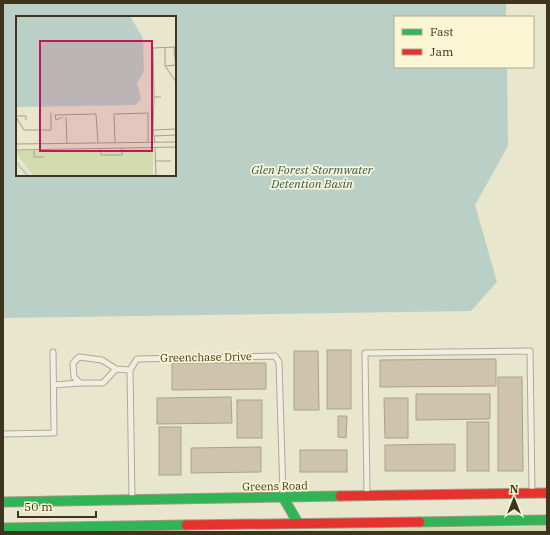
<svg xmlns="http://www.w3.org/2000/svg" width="550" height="535" font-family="'IBM Plex Serif',serif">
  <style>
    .green { fill: #d3dcaf }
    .water { fill: #bad0c6; fill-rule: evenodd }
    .building { fill: #cec4ae; stroke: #aaa18c }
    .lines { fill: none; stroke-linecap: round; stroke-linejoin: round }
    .lane-casing { stroke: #aeaa97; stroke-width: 7 }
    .fast-casing { stroke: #9e9987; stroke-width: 11 }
    .jam-casing { stroke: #9e9987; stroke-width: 11 }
    .lane { stroke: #f0eee1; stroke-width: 5 }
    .fast { stroke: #30b455; stroke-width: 9 }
    .jam { stroke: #e5322d; stroke-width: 9 }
    .labels { text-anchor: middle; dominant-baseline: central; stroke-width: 3.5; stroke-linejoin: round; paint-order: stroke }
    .street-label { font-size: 11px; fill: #3f341d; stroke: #faf6d4 }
    .water-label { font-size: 12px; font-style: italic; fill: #2a5a60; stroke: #faf6d4 }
    .inset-river { fill: none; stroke: #bad0c6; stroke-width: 2 }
    .inset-road { fill: none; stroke: #a59f87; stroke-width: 1 }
    .view { fill: #c2185b; fill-opacity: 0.15; stroke: #c2185b; stroke-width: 2 }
    .inset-edge { fill: none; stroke: #3f341d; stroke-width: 2 }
  </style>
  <rect width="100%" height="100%" fill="#e9e6ce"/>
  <!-- green -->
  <path class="green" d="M547,526V532H186Z"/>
  <!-- water -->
  <path class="water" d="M3,3H506V17H395V67H507L508,146L475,205L497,282L471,311L3,318ZM17,17H175V175H17Z"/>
  <!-- building -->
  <g class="building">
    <rect x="327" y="350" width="24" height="59"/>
    <path d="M294,351H318L319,410H294Z"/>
    <path d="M496,359V386L380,387V360Z"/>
    <path d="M172,363H266V389L172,390Z"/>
    <path d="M498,377H522L523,471H498Z"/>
    <path d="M416,394H490V419L416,420Z"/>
    <path d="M231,397L232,423L157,424V398Z"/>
    <path d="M384,398H408V438H385Z"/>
    <rect x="237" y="400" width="25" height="38"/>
    <path d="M338,416H347L346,438L338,437Z"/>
    <rect x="467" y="422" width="22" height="49"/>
    <rect x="159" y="427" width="22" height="48"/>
    <path d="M455,444V471H385V445Z"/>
    <path d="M261,447V472L191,473V448Z"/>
    <rect x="300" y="450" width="47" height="22"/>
  </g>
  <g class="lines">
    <!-- lane casing -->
    <g class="lane-casing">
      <g id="lane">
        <path d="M116,369L103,383H80L74,377L73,363L79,357L102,360L116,369L130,370"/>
        <path d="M54,385L80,383"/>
        <path d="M3,434L54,433L53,352"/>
        <path d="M367,494L365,353L530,351L532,492"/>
        <path d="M132,499L130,370L137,359L275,356L279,362L283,496"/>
      </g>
    </g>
    <!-- fast casing -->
    <g class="fast-casing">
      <g id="fast">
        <path d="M283,497L298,523"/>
        <path d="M3,502L340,496"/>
        <path d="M420,522L547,520"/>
        <path d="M3,528L186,525"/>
      </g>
    </g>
    <!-- jam casing -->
    <g class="jam-casing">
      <g id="jam">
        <path d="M340,496L547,493"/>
        <path d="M186,525L420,522"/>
      </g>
    </g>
    <!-- lane -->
    <use href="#lane" class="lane"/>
    <!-- fast -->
    <use href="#fast" class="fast"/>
    <!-- jam -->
    <use href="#jam" class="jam"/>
  </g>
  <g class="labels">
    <!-- street labels -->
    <g class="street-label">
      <text transform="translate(206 357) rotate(-1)">Greenchase Drive</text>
      <text transform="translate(275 486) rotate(-1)">Greens Road</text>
    </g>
    <!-- water labels -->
    <g class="water-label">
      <text x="312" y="169">Glen Forest Stormwater<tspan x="312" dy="14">Detention Basin</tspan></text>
    </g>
  </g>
  <!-- overview -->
  <g transform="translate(16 16)">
    <rect width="160" height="160" fill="#e9e6ce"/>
    <path d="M137,133V160H20L15,157L0,137V135Z" fill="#d3dcaf"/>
    <path d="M0,0H114L127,22L128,55L121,67L125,83L120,89L0,91Z" fill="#bad0c6"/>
    <path class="inset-river" d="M0,146L12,160"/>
    <path class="inset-road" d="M149,31V50L160,49M158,31L160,55M149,50L160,66M160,70V90M145,81H138L137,32L160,31M0,100H10V104M0,101L8,114H35V97M47,101L40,104L39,99L80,98L82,127M50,101L51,128M137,114L138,81M138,120L160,119M139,126L137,114L160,113M99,127L98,98L132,97V126M0,128L160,126M139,131L140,160M85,132V139H106V132M0,134L160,131M18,134V141H28M139,145H155"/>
    <path class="view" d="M24,25H136V135H24Z"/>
    <rect width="160" height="160" class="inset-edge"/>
  </g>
  <!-- border -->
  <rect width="550" height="535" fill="none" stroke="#3f341d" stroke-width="8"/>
  <!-- legend -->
  <rect x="394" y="16" width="140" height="52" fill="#faf6d4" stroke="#afa88b"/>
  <rect x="402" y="29" width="20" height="6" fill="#30b455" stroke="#afa88b"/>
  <text x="430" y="36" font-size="12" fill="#3f341d">Fast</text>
  <rect x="402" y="49" width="20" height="6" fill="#e5322d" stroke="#afa88b"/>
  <text x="430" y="56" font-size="12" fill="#3f341d">Jam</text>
  <!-- north arrow -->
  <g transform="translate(514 499)" stroke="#faf6d4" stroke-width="3" paint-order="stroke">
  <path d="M0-3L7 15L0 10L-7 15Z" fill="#3f341d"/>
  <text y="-6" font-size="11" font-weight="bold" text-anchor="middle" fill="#3f341d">N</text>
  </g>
  <!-- scale -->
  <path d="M18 511v6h78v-6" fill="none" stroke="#3f341d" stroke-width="2"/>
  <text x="24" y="511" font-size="12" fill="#3f341d" stroke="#faf6d4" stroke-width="3" paint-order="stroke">50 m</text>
</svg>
